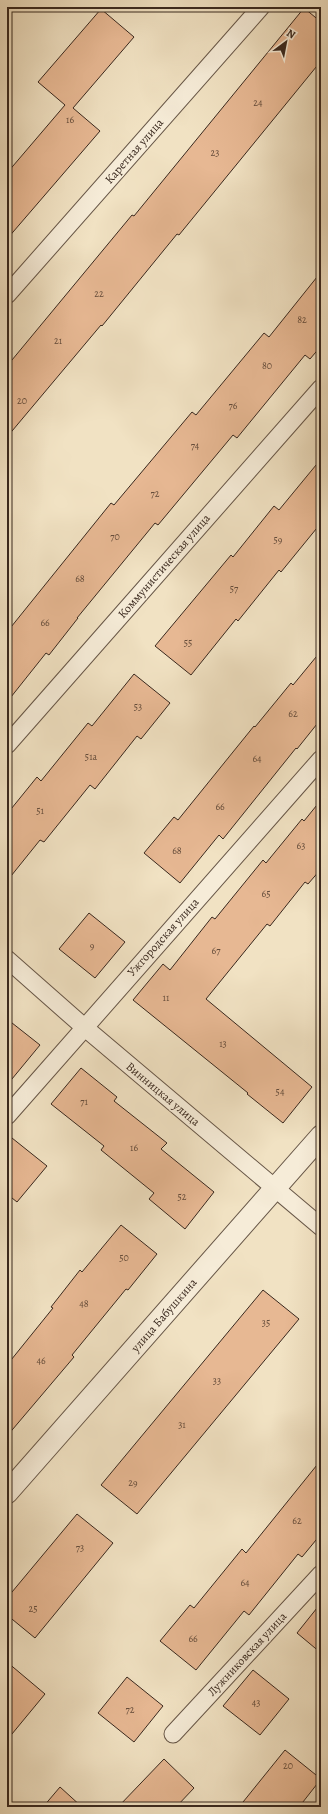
<svg xmlns="http://www.w3.org/2000/svg" width="328" height="1814" font-family="Alegreya,serif">
  <style>
    .building { fill: #e7b893; stroke: #39281e }
    .lines { fill: none; stroke-linecap: round; stroke-linejoin: round }
    .minor-casing { stroke: #675647; stroke-width: 19 }
    .tertiary-casing { stroke: #675647; stroke-width: 23 }
    .minor { stroke: #f6ecd8; stroke-width: 17 }
    .tertiary { stroke: #f6ecd8; stroke-width: 21 }
    .labels { text-anchor: middle; dominant-baseline: central; stroke-width: 3; stroke-linejoin: round; paint-order: stroke }
    .number-label { font-size: 10px; fill: #644c3b }
    .street-label { font-size: 12px; fill: #39281e; stroke: #f6ecd8 }
  </style>
  <rect width="100%" height="100%" fill="#f1e2c3"/>
  <filter id="stains"><feTurbulence type="fractalNoise" baseFrequency=".005" numOctaves="4"/><feColorMatrix values="0 0 0 0 .2 0 0 0 0 .09 0 0 0 0 .02 0 0 0 .5 -.17"/></filter>
  <radialGradient id="worn" r=".72"><stop offset=".6" stop-color="#630" stop-opacity="0"/><stop offset="1" stop-color="#630" stop-opacity=".3"/></radialGradient>
  <!-- building -->
  <g class="building">
    <path d="M304,8L321,22V61L179,235L177,234L102,326L101,325L7,437V366L132,215L134,216Z"/>
    <path d="M101,9L134,37L73,108L100,131L7,239V173L65,105L38,82Z"/>
    <path d="M321,272V346L310,359L305,355L237,438L233,435L158,525L155,523L77,618H78L49,655L46,653L7,702V632L111,503L114,505L192,412L196,415L264,333L269,337Z"/>
    <path d="M321,459V523L281,572L279,570L238,621L236,619L191,675L155,646L231,555L233,557L274,506L279,510Z"/>
    <path d="M321,651V719L297,749L296,748L223,839L219,835L180,883L144,853L174,817L178,820L254,726L255,727L291,683L293,685Z"/>
    <path d="M134,674L170,703L141,739L137,736L95,789L90,785L44,842L40,840L7,881V814L37,777L41,781L88,723L92,726Z"/>
    <path d="M321,800V869L308,884L305,882L270,926L267,924L206,999L312,1087L283,1123L247,1094L248,1093L133,1000L163,964L170,970L212,917L215,919L263,860L266,863L302,819L304,821Z"/>
    <path d="M89,913L125,942L95,978L59,949Z"/>
    <path d="M7,1019L40,1045L7,1085Z"/>
    <path d="M81,1068L117,1097L114,1101L167,1143L161,1149L214,1192L185,1229L149,1199L154,1193L101,1150L104,1146L51,1104Z"/>
    <path d="M7,1134L47,1166L17,1202L7,1194Z"/>
    <path d="M121,1225L157,1254L128,1290L126,1289L72,1355L74,1357L7,1436V1365L53,1308L51,1307L80,1270L82,1272Z"/>
    <path d="M263,1290L299,1319L137,1514L101,1485Z"/>
    <path d="M321,1460V1534L302,1557L298,1554L249,1615L244,1611L196,1670L160,1641L190,1605L194,1608L242,1549L246,1553Z"/>
    <path d="M77,1514L113,1543L35,1638L7,1615V1598Z"/>
    <path d="M321,1603V1653L297,1633Z"/>
    <path d="M7,1662L45,1694L7,1740Z"/>
    <path d="M253,1670L289,1699L260,1735L223,1706Z"/>
    <path d="M127,1677L163,1706L134,1742L98,1713Z"/>
    <path d="M285,1750L321,1779L299,1807H239Z"/>
    <path d="M164,1759L194,1788L176,1807H118Z"/>
    <path d="M60,1787L82,1807H43Z"/>
  </g>
  <g class="lines">
    <!-- minor casing -->
    <g class="minor-casing">
      <g id="minor">
        <path d="M7,295L261,7"/>
        <path d="M7,745L321,388"/>
        <path d="M7,959L84,1027L321,1227"/>
        <path d="M7,1116L321,759"/>
        <path d="M173,1734L321,1574"/>
      </g>
    </g>
    <!-- tertiary casing -->
    <g class="tertiary-casing">
      <path id="tertiary" d="M7,1493L321,1136"/>
    </g>
    <!-- minor -->
    <use href="#minor" class="minor"/>
    <!-- tertiary -->
    <use href="#tertiary" class="tertiary"/>
  </g>
  <g class="labels">
    <!-- number labels -->
    <g class="number-label">
      <text x="258" y="102">24</text>
      <text x="70" y="119">16</text>
      <text x="215" y="152">23</text>
      <text x="99" y="293">22</text>
      <text x="302" y="319">82</text>
      <text x="58" y="340">21</text>
      <text x="267" y="365">80</text>
      <text x="22" y="400">20</text>
      <text x="233" y="405">76</text>
      <text x="195" y="445">74</text>
      <text x="155" y="493">72</text>
      <text x="115" y="536">70</text>
      <text x="278" y="539">59</text>
      <text x="80" y="578">68</text>
      <text x="234" y="588">57</text>
      <text x="45" y="622">66</text>
      <text x="188" y="642">55</text>
      <text x="138" y="706">53</text>
      <text x="293" y="713">62</text>
      <text x="91" y="756">51а</text>
      <text x="257" y="758">64</text>
      <text x="220" y="806">66</text>
      <text x="40" y="810">51</text>
      <text x="301" y="845">63</text>
      <text x="177" y="850">68</text>
      <text x="266" y="893">65</text>
      <text x="92" y="945">9</text>
      <text x="216" y="950">67</text>
      <text x="166" y="997">11</text>
      <text x="223" y="1043">13</text>
      <text x="280" y="1091">54</text>
      <text x="84" y="1101">71</text>
      <text x="134" y="1147">16</text>
      <text x="182" y="1196">52</text>
      <text x="124" y="1257">50</text>
      <text x="84" y="1303">48</text>
      <text x="266" y="1322">35</text>
      <text x="41" y="1360">46</text>
      <text x="217" y="1380">33</text>
      <text x="182" y="1424">31</text>
      <text x="133" y="1482">29</text>
      <text x="297" y="1520">62</text>
      <text x="80" y="1547">73</text>
      <text x="245" y="1582">64</text>
      <text x="33" y="1608">25</text>
      <text x="193" y="1638">66</text>
      <text x="256" y="1702">43</text>
      <text x="130" y="1709">72</text>
      <text x="288" y="1765">20</text>
    </g>
    <!-- street labels -->
    <g class="street-label">
      <text transform="translate(134 151) rotate(-49)">Каретная улица</text>
      <text transform="translate(164 566) rotate(-49)">Коммунистическая улица</text>
      <text transform="translate(163 937) rotate(-48)">Ужгородская улица</text>
      <text transform="translate(163 1094) rotate(40)">Винницкая улица</text>
      <text transform="translate(164 1315) rotate(-49)">улица Бабушкина</text>
      <text transform="translate(247 1654) rotate(-47)">Лужниковская улица</text>
    </g>
  </g>
  <!-- margin -->
  <rect width="328" height="1814" fill="none" stroke="#f1e2c3" stroke-width="24"/>
  <rect x="8" y="8" width="312" height="1798" fill="none" stroke="#39281e" stroke-width="2"/>
  <rect x="12" y="12" width="304" height="1790" fill="none" stroke="#39281e"/>
  <!-- north arrow -->
  <g transform="translate(286 42) rotate(32)" stroke="#f6ecd8" stroke-width="3" paint-order="stroke">
  <path d="M0-3L7 15L0 10L-7 15Z" fill="#39281e"/>
  <text y="-6" font-size="11" font-weight="bold" text-anchor="middle" fill="#39281e">N</text>
  </g>
  <rect width="100%" height="100%" filter="url(#stains)"/>
  <rect width="100%" height="100%" fill="url(#worn)"/>
</svg>
